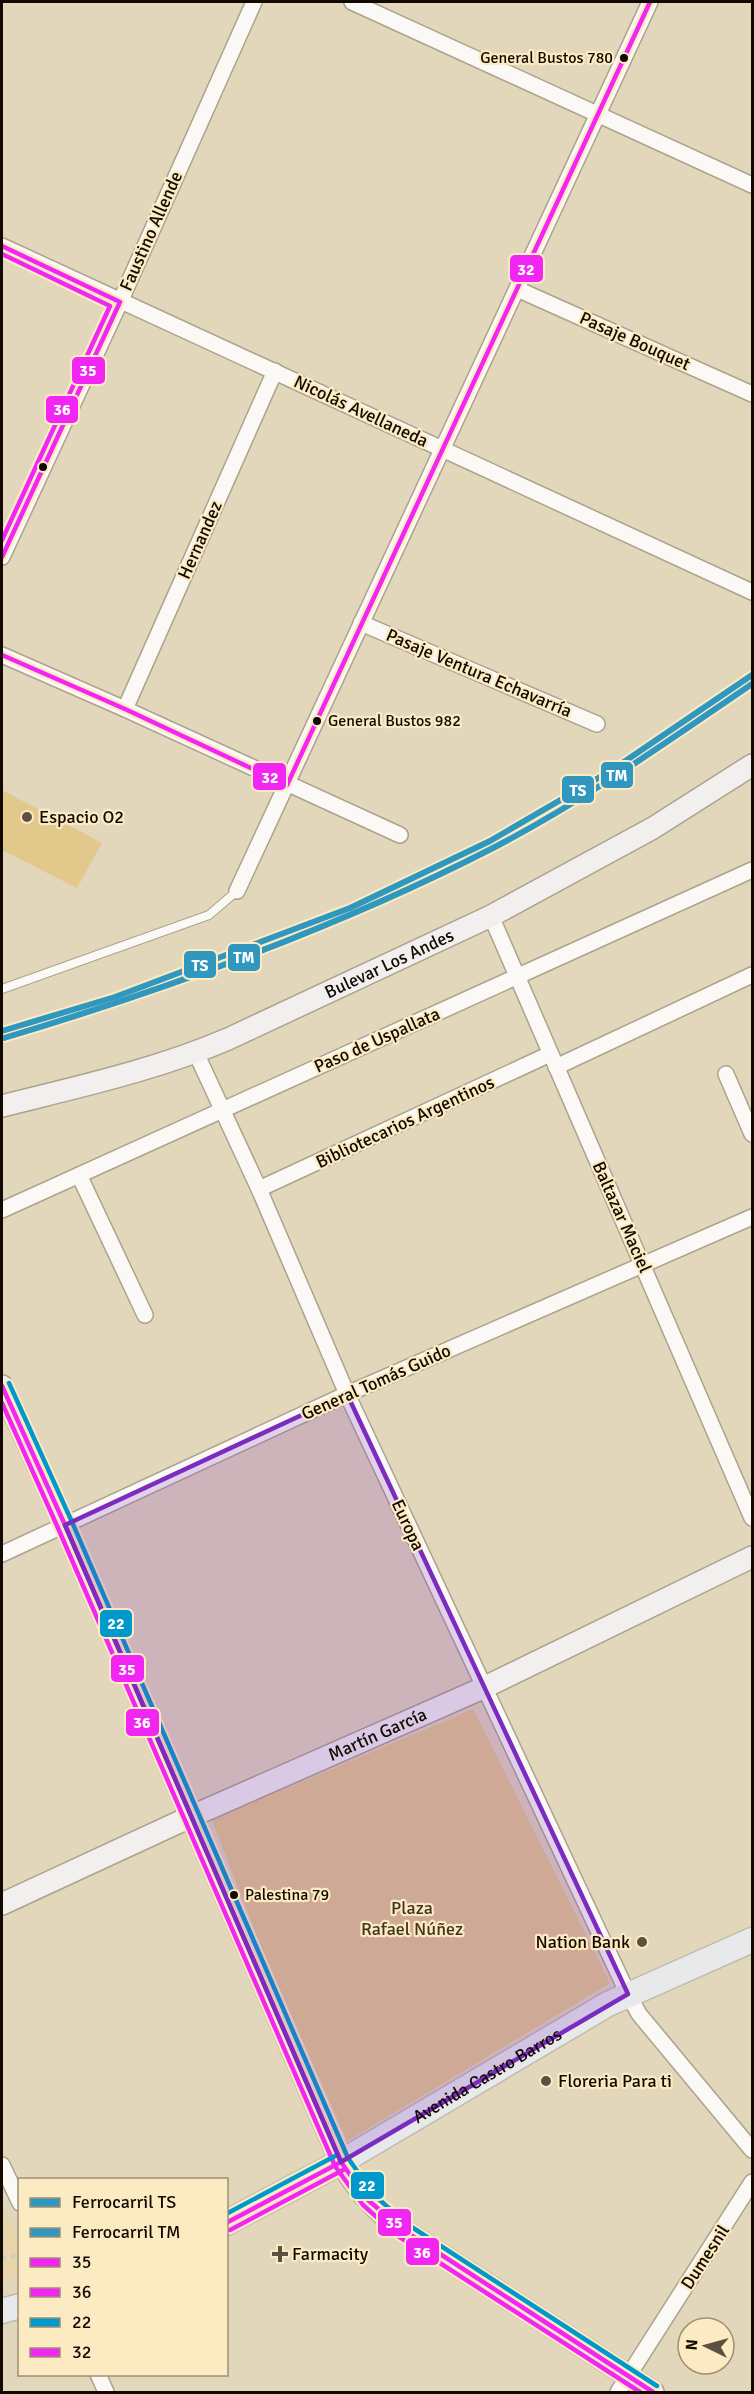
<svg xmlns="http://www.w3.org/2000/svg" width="754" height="2394" font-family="Signika,sans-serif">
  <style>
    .built { fill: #e8d5a9 }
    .green { fill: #e3c88c }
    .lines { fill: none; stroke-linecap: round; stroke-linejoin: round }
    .lane-casing { stroke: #aca38e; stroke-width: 10 }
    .street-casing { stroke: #aca38e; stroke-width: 18 }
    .secondary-casing { stroke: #aca38e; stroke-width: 24 }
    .primary-casing { stroke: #c1bbaf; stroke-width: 27 }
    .path { stroke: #d1cdc4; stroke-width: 4; stroke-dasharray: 4.5 4.5; stroke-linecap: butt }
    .lane { stroke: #fbf9f5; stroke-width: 8 }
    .street { stroke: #fbf9f5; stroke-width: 15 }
    .secondary { stroke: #f1f0ef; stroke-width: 21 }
    .primary { stroke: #e7e9eb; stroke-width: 24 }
    .bus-1-casing { stroke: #fceac3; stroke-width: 9 }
    .bus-2-casing { stroke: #fceac3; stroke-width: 9 }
    .bus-3-casing { stroke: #fceac3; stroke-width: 9 }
    .bus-4-casing { stroke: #fceac3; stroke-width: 9 }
    .bus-1 { stroke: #f226f2; stroke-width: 4.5 }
    .bus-2 { stroke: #f226f2; stroke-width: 4.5 }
    .bus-3 { stroke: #0099cb; stroke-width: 4.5 }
    .bus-4 { stroke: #f226f2; stroke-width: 4.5 }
    .rail-1-casing { stroke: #fceac3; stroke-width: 10 }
    .rail-2-casing { stroke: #fceac3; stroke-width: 10 }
    .rail-1 { stroke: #3098be; stroke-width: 6 }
    .rail-2 { stroke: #3098be; stroke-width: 6 }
    .marked { fill: #7b2cbf; fill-opacity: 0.2; stroke: #7b2cbf; stroke-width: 4.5; stroke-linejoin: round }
    .bus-dot { fill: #120a00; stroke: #fceac3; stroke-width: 2 }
    .poi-dot { fill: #5b5141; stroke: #fceac3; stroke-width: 2 }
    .labels { text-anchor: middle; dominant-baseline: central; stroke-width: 4.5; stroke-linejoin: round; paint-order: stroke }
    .bus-label { font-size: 16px; fill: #120a00; stroke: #fceac3; text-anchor: start }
    .street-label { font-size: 18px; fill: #120a00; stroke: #fceac3 }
    .poi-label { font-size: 18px; fill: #120a00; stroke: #fceac3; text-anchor: start }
    .park-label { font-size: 18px; fill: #3f341d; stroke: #fceac3 }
    .line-badge { stroke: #fceac3; stroke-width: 2 }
    .badge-label { font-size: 16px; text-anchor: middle; font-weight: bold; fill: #fff }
  </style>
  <rect width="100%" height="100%" fill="#e2d6bb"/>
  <!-- built -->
  <path class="built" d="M2,2206L20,2244L19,2275L2,2281Z"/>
  <!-- green -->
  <g class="green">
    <path d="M2,790L102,843L77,888L2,850Z"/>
    <path d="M473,1709L610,1983L347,2141L264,1954L212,1820Z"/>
  </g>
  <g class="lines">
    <!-- lane casing -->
    <g class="lane-casing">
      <path id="lane" d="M2,989L209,915L237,891"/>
    </g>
    <!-- street casing -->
    <g class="street-casing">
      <g id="street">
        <path d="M352,2L752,185"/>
        <path d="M2,246L752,592"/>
        <path d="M517,289L752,394"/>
        <path d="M2,557L120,302L254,2"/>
        <path d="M361,623L597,724"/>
        <path d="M2,655L125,709L400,835"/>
        <path d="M125,709L275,371"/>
        <path d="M237,891L650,2"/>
        <path d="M491,916L752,1518"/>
        <path d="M196,1053L259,1189L347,1394L628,1994L639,2014L752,2150"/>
        <path d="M556,1067L752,975"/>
        <path d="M726,1074L752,1134"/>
        <path d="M79,1175L145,1315"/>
        <path d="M259,1189L550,1054"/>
        <path d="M2,1210L752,870"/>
        <path d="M2,1554L347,1394L752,1217"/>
        <path d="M2,2165L20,2203"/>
        <path d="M98,2374L106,2392"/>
        <path d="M618,2392L752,2182"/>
      </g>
    </g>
    <!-- secondary casing -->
    <g class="secondary-casing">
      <g id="secondary">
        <path id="s1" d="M2,1106C77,1087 156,1070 228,1039L491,916L653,828L752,765"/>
        <path d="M2,1386L65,1525L341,2162C362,2195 372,2207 403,2230L653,2392"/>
        <path id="s2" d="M2,1904L190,1817L483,1688L752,1557"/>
      </g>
    </g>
    <!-- primary casing -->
    <g class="primary-casing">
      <g id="primary">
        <path id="s3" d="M226,2223L341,2162L608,2004L752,1940"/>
        <path d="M2,2311L20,2306"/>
      </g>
    </g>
    <!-- path -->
    <path class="path" d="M2,2258L20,2255"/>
    <!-- lane -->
    <use href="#lane" class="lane"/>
    <!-- street -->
    <use href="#street" class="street"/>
    <!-- secondary -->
    <use href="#secondary" class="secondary"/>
    <!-- primary -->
    <use href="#primary" class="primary"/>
    <!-- bus-1 casing -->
    <g class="bus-1-casing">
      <g id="bus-1">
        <path d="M2,246L120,302L2,557"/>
        <path d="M2,1386L65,1525L341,2162L368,2200L403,2230L653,2392"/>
        <path d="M226,2223L341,2162"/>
      </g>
    </g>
    <!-- bus-2 casing -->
    <g class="bus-2-casing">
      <g id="bus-2">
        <path d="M2,254L110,306L2,540"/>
        <path d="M2,1403L58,1528L335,2166L363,2205L398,2236L640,2392"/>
        <path d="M230,2230L345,2169"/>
      </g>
    </g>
    <!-- bus-3 casing -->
    <g class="bus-3-casing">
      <g id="bus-3">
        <path d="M9,1383L72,1522L348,2158L374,2195L407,2224L657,2386"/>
        <path d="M226,2214L337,2155"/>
      </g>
    </g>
    <!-- bus-4 casing -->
    <g class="bus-4-casing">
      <path id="bus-4" d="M2,655L125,709L287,785L650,2"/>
    </g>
    <!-- bus-1 -->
    <use href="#bus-1" class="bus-1"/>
    <!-- bus-2 -->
    <use href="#bus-2" class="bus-2"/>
    <!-- bus-3 -->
    <use href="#bus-3" class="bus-3"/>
    <!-- bus-4 -->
    <use href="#bus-4" class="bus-4"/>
    <!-- rail-1 casing -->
    <g class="rail-1-casing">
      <path id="rail-1" d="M2,1031L115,997L350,908L490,841L612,770L752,675"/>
    </g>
    <!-- rail-2 casing -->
    <g class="rail-2-casing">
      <path id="rail-2" d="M4,1038C171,988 337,928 493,848C584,801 668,741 752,684"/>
    </g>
    <!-- rail-1 -->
    <use href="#rail-1" class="rail-1"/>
    <!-- rail-2 -->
    <use href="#rail-2" class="rail-2"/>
  </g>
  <!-- marked area -->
  <path class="marked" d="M347,1394L628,1994L341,2162L65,1525Z"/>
  <!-- markers -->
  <g class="bus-dot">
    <circle cx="624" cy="58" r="5"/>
    <circle cx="43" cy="467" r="5"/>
    <circle cx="317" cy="721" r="5"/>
    <circle cx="234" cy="1895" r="5"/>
  </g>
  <g class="poi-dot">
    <circle cx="27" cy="817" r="6"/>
    <circle cx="642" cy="1942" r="6"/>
    <circle cx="546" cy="2081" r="6"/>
    <path d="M277 2245h6v6h6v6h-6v6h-6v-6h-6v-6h6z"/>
  </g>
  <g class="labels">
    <!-- bus labels -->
    <g class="bus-label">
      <text x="613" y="58" text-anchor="end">General Bustos 780</text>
      <text x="328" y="721">General Bustos 982</text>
      <text x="245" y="1895">Palestina 79</text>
    </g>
    <!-- street labels -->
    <g class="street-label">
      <text transform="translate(151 231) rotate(-66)">Faustino Allende</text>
      <text transform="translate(635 341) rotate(24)">Pasaje Bouquet</text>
      <text transform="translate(361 411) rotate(25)">Nicolás Avellaneda</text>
      <text transform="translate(200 540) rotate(-66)">Hernandez</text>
      <text transform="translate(479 673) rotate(23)">Pasaje Ventura Echavarría</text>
      <text stroke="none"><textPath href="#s1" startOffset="414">Bulevar Los Andes</textPath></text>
      <text transform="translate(377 1040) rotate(-24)">Paso de Uspallata</text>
      <text transform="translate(405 1122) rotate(-25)">Bibliotecarios Argentinos</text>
      <text transform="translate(622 1217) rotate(66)">Baltazar Maciel</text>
      <text transform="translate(376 1382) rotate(-24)">General Tomás Guido</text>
      <text transform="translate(408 1525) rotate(65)">Europa</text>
      <text stroke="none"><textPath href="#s2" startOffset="412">Martín García</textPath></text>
      <text stroke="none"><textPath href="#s3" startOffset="300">Avenida Castro Barros</textPath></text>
      <text transform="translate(705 2257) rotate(-57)">Dumesnil</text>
    </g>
    <!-- poi labels -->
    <g class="poi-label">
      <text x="39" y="817">Espacio O2</text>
      <text x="630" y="1942" text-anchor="end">Nation Bank</text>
      <text x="558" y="2081">Floreria Para ti</text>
      <text x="292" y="2254">Farmacity</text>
    </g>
    <!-- park labels -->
    <g class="park-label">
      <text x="412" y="1908">Plaza<tspan x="412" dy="21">Rafael Núñez</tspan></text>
    </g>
  </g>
  <g class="line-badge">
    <rect x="509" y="254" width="35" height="29" rx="6" fill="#f226f2"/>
    <rect x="71" y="356" width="35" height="29" rx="6" fill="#f226f2"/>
    <rect x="45" y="395" width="34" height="29" rx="6" fill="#f226f2"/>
    <rect x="600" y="761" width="34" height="28" rx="6" fill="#3098be"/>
    <rect x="252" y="762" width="35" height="29" rx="6" fill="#f226f2"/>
    <rect x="561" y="775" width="34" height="29" rx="6" fill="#3098be"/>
    <rect x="227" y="943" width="34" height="29" rx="6" fill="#3098be"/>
    <rect x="183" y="950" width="34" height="29" rx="6" fill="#3098be"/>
    <rect x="99" y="1609" width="34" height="29" rx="6" fill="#0099cb"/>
    <rect x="110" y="1654" width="35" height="29" rx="6" fill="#f226f2"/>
    <rect x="125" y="1708" width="35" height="29" rx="6" fill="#f226f2"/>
    <rect x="350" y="2171" width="35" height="29" rx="6" fill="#0099cb"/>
    <rect x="377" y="2208" width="35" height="29" rx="6" fill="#f226f2"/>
    <rect x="405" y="2237" width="35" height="29" rx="6" fill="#f226f2"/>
  </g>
  <g class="badge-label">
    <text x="526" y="275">32</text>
    <text x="88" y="376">35</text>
    <text x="62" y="415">36</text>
    <text x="617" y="781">TM</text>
    <text x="270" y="783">32</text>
    <text x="578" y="796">TS</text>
    <text x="244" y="963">TM</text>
    <text x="200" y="971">TS</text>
    <text x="116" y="1629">22</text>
    <text x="127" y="1675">35</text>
    <text x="142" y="1728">36</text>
    <text x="367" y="2191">22</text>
    <text x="394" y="2228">35</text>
    <text x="422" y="2258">36</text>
  </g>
  <!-- border -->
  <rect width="754" height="2394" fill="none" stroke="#120a00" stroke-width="6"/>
  <!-- legend -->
  <rect x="18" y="2178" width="210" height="198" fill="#fceac3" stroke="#9e9075" stroke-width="1.5"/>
  <rect x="30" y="2198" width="30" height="9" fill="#3098be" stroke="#9e9075" stroke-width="1.5"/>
  <text x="72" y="2208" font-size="18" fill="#120a00">Ferrocarril TS</text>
  <rect x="30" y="2228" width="30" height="9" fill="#3098be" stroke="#9e9075" stroke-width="1.5"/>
  <text x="72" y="2238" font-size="18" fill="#120a00">Ferrocarril TM</text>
  <rect x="30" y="2258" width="30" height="9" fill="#f226f2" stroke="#9e9075" stroke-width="1.5"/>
  <text x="72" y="2268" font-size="18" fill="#120a00">35</text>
  <rect x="30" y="2288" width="30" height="9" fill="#f226f2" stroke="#9e9075" stroke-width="1.5"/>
  <text x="72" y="2298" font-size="18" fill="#120a00">36</text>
  <rect x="30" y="2318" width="30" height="9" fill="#0099cb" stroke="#9e9075" stroke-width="1.5"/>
  <text x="72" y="2328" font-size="18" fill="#120a00">22</text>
  <rect x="30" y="2348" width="30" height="9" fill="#f226f2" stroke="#9e9075" stroke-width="1.5"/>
  <text x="72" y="2358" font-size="18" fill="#120a00">32</text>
  <!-- north arrow -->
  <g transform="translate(706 2346) rotate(275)"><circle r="28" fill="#fceac3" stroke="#9e9075" stroke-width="1.5"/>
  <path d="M0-4.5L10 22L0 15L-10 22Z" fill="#5b5141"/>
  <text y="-9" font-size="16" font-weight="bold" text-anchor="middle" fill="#120a00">N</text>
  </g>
</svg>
